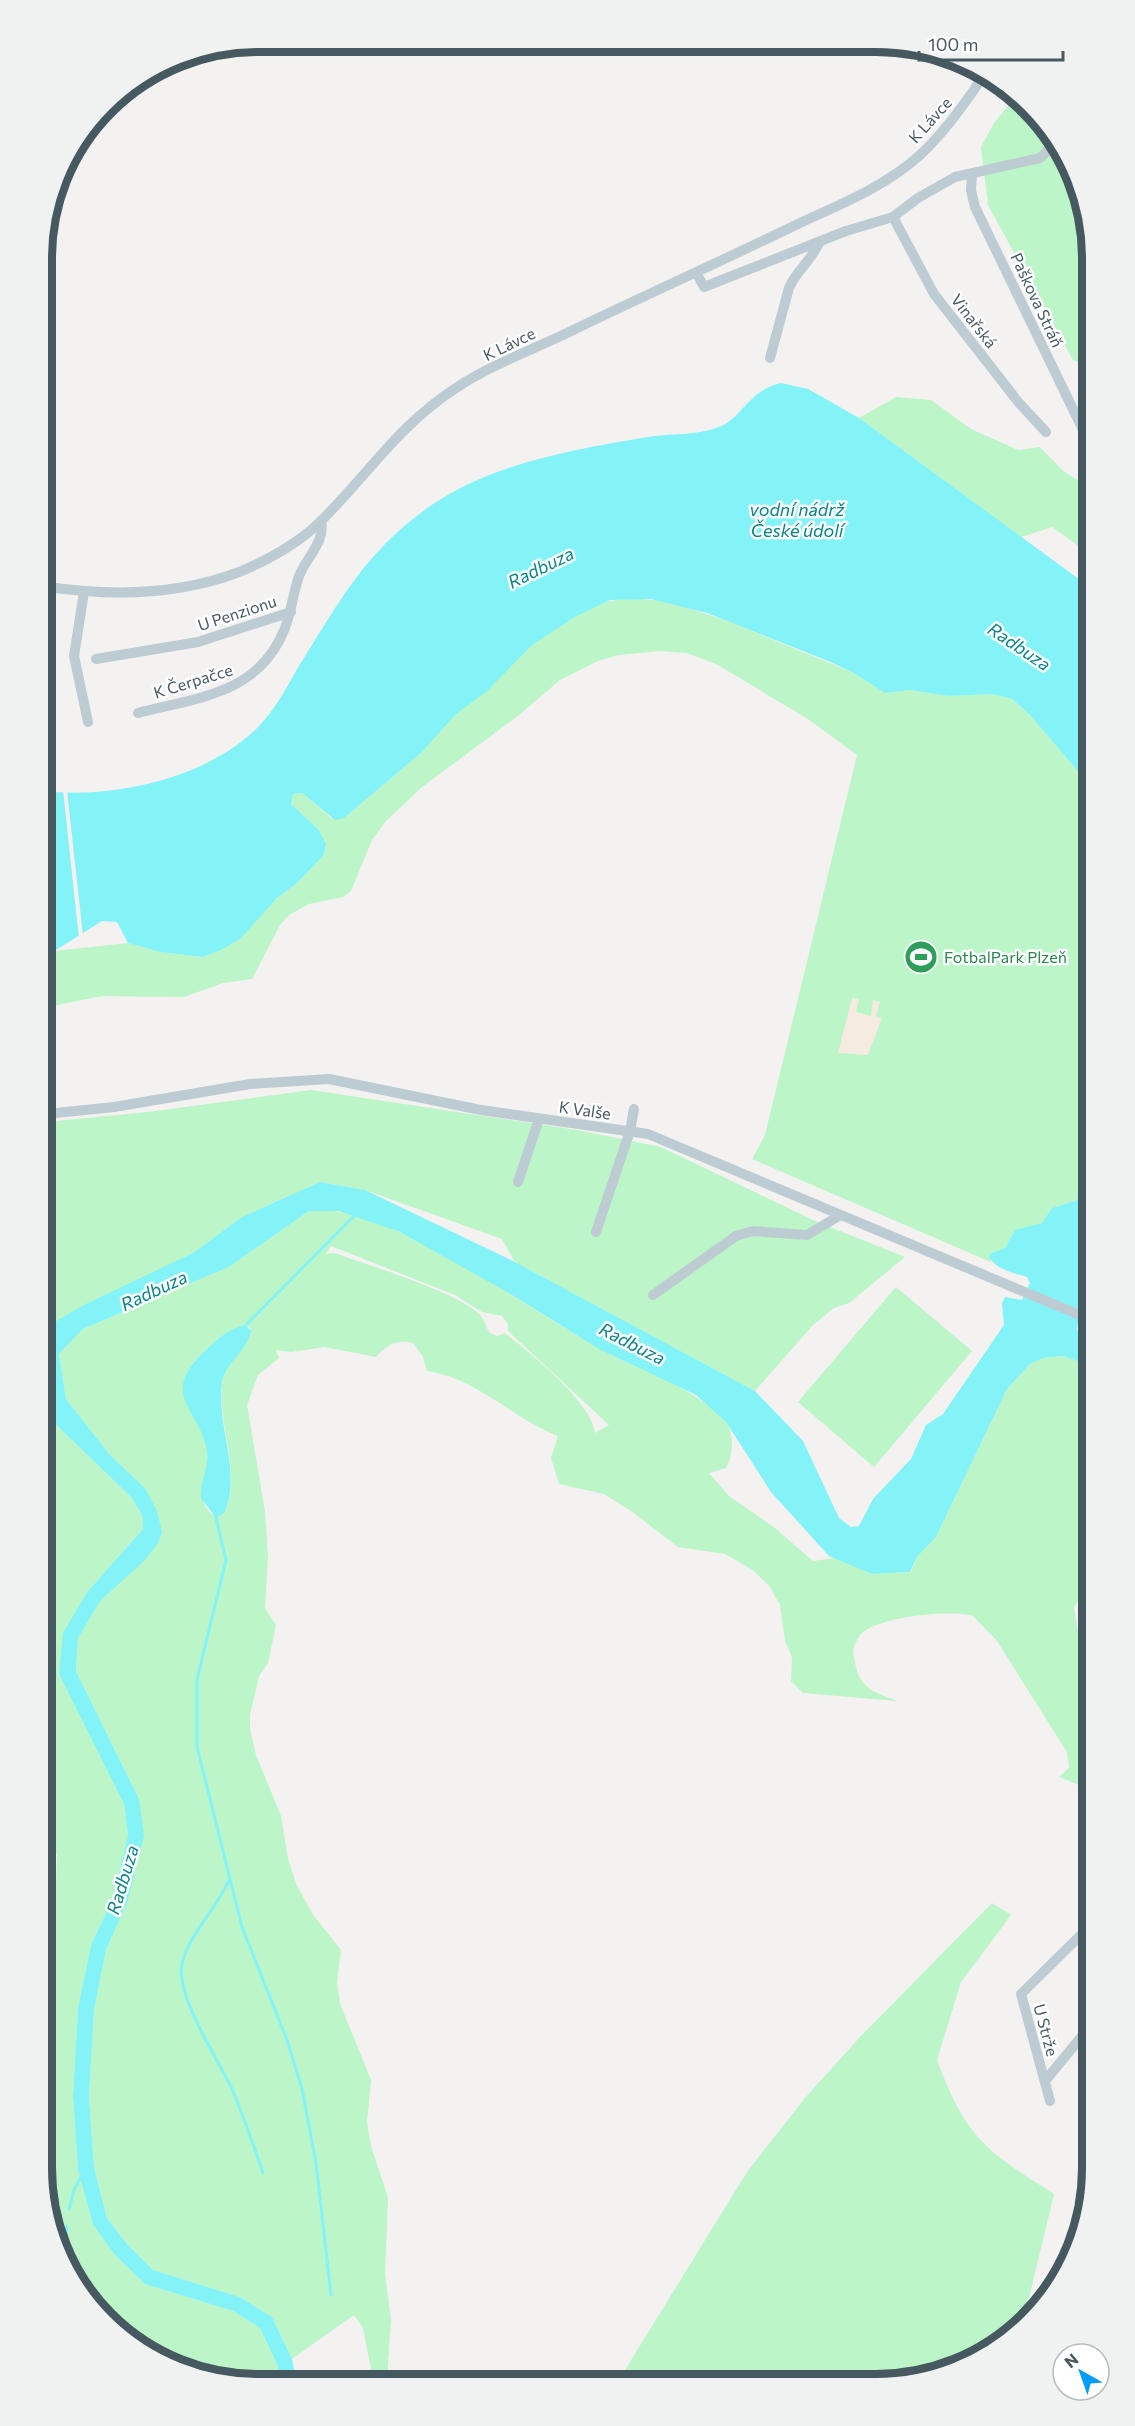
<svg xmlns="http://www.w3.org/2000/svg" width="1135" height="2426" font-family="Commissioner,sans-serif">
<rect width="100%" height="100%" fill="#f4f1f1"/>
<g fill="#bbf5c8" fill-rule="evenodd">
<path d="M1024,101L1057,139L1086,202V366L1073,360L988,205L981,147L994,123L1008,106Z"/>
<path d="M896,397L931,400L971,429L1018,450L1040,447L1063,471L1087,486V552L1052,527L1021,537L859,418Z"/>
<path d="M630,598L667,601L730,622L854,673L885,693L910,690L948,696L992,694L1012,699L1030,715L1088,783L1089,1191L1075,1201L1052,1208L1042,1223L1014,1232L1005,1248L990,1261L993,1263L752,1159L765,1135L857,755L808,719L718,665L687,653L660,651L619,655L598,661L560,680L519,715L422,787L386,821L372,840L351,891L343,897L309,904L289,915L280,925L252,979L223,983L184,997L102,996L57,1005L45,1011V957L54,951L128,943L160,952L203,957L234,943L277,898L296,884L324,855L326,848L318,829L291,804L293,794L302,793L331,818L350,813L421,753L440,729L425,713L575,617L605,602Z"/>
<path d="M311,1090L577,1130L661,1147L815,1221L905,1257L849,1303L834,1308L813,1325L755,1391L515,1262L502,1239L365,1190L320,1182L242,1217L193,1253L56,1321L46,1332V1122L148,1112Z"/>
<path d="M309,1211C319,1211 331,1210 341,1212C434,1235 516,1302 599,1348C641,1372 692,1385 725,1421C735,1433 733,1456 726,1468L709,1473L729,1496L775,1528L813,1561L835,1558L872,1574L911,1572L917,1557L936,1537L1007,1389L1030,1364L1043,1358L1064,1356L1090,1366V1585L1074,1607L1091,1716V1790L1059,1777L1069,1768L1067,1752L997,1641L973,1616C951,1609 879,1617 862,1633C857,1638 855,1644 853,1650C857,1685 865,1689 897,1701L803,1693L791,1681L792,1657L785,1641L780,1605L770,1587L753,1570L725,1554L678,1547L631,1511L604,1494L559,1484L551,1458L558,1436C512,1418 477,1378 427,1371L423,1357L413,1343C396,1339 388,1344 376,1357L325,1347L291,1352L276,1350L279,1358L258,1375L247,1405L265,1512L268,1557L265,1608L276,1625L268,1663L259,1676L250,1715V1729L256,1755L281,1816L288,1859L297,1886L314,1916L341,1950L337,1982L340,2004L371,2080L367,2122L371,2146L388,2197L385,2274L391,2320L387,2379H373L363,2328L354,2315L292,2359L272,2317L240,2297L153,2270L127,2244L107,2218L94,2167L89,2097L94,2010L106,1950L127,1903L139,1799L76,1671L78,1638L101,1600L157,1545L145,1488L110,1455L66,1399L59,1354L83,1329L229,1267ZM331,1246L455,1295L482,1312L502,1316L508,1324V1331L609,1425L595,1433C592,1402 530,1353 505,1333L497,1336L490,1333C486,1328 485,1321 481,1316C461,1293 367,1265 335,1253L326,1254ZM246,1325L250,1328C248,1350 225,1362 222,1385C218,1426 242,1472 225,1512L211,1514C191,1489 210,1479 207,1453C203,1410 155,1394 207,1349C219,1338 229,1328 246,1325Z"/>
<path d="M896,1287L972,1351L874,1467L798,1402Z"/>
<path d="M47,1416L132,1498L142,1515L143,1529L88,1591L59,1674L124,1804L128,1835L113,1898L91,1945L78,2008L73,2097L78,2170L93,2225L115,2255L145,2284L233,2311L260,2328L277,2364L280,2380H217L115,2330L71,2276L49,2224V2094L53,2059L52,1997L57,1855L52,1845H48Z"/>
<path d="M992,1903L1011,1915L961,1982L937,2060C966,2138 986,2151 1054,2194L1023,2323L996,2348L933,2377L620,2378L747,2172L805,2098L860,2037Z"/>
</g>
<path fill="#f6ebe1" d="M852,998L859,999L856,1012L871,1016L873,1000L880,1002L876,1016L882,1018L868,1055L838,1053Z"/>
<g fill="#83f3f7">
<path d="M781,383L808,389L859,418L1087,585L1088,783L1030,715L1012,699L992,694L948,696L910,690L885,693L854,673L828,661L707,613L651,599L610,600L575,617L532,645L486,692L456,714L421,753L344,818L335,820L302,793L293,794L291,804L318,829L326,844L324,855L296,884L277,898L240,939L221,950L203,957L160,952L128,943L117,922L102,921L45,957L44,791C114,799 209,778 259,726C276,709 287,686 299,666C340,601 363,555 426,509C490,463 572,450 648,437C671,433 697,436 719,427C741,419 749,390 781,383Z"/>
<path d="M320,1182L365,1190L515,1262L755,1391L803,1441L839,1518L851,1527L859,1526L873,1499L911,1459L926,1425L943,1414L1004,1325L1002,1303L1005,1297L1022,1300L1030,1283L1027,1277C1014,1273 997,1270 989,1257L990,1254L1005,1248L1015,1230L1042,1223L1052,1208L1075,1201L1089,1191V1307L1078,1323L1077,1330L1090,1341V1366L1064,1356L1043,1358L1030,1364L1007,1389L936,1537L917,1557L910,1572L872,1574L829,1556L771,1492L726,1422L696,1395L599,1349L507,1292L400,1232L339,1211H309L229,1267L83,1329L59,1354L66,1399L110,1455L145,1488L157,1511L162,1532L157,1545L143,1562L101,1600L78,1638L76,1671L139,1799L144,1836L127,1903L106,1950L94,2010L89,2097L94,2167L107,2218L127,2244L153,2270L240,2297L272,2317L292,2359L296,2380H280L277,2364L260,2328L233,2311L145,2284L115,2255L93,2225L78,2170L73,2097L78,2008L91,1945L113,1898L128,1835L124,1804L59,1674L63,1633L88,1591L143,1529L142,1515L132,1498L47,1416L46,1332L56,1321L86,1304L193,1253L242,1217Z"/>
<path d="M246,1325L251,1331C247,1351 226,1362 222,1383C216,1425 242,1472 225,1512L216,1518L201,1498C200,1483 209,1467 207,1452C202,1410 155,1395 207,1349C219,1338 229,1328 246,1325Z"/>
</g>
<path fill="#f4f1f1" d="M63,790H67L83,936L79,939Z"/>
<g fill="none" stroke-linecap="round" stroke-linejoin="round">
<g stroke="#83f3f7" stroke-width="3">
<path d="M244,1327L356,1214"/>
<path d="M215,1514L226,1560L197,1680V1747L242,1927L287,2040L302,2089L316,2163L331,2295"/>
<path d="M229,1880C216,1910 190,1932 182,1964C175,1994 217,2058 231,2087C243,2114 253,2144 263,2173"/>
<path d="M69,2209L74,2190L81,2177"/>
<path d="M65,2262L67,2226"/>
<path d="M89,2298L144,2344"/>
</g>
<g stroke="#bdccd2" stroke-width="10">
<path d="M972,175L971,190L975,207L1086,436"/>
<path d="M893,217L934,294L1019,403L1046,432"/>
<path d="M697,274L704,287L846,231L893,217L918,198L955,177L1040,158C1051,149 1051,144 1050,131"/>
<path d="M770,358L789,288C796,271 811,261 819,243"/>
<path d="M44,589L48,587C110,596 179,595 239,572C267,561 302,541 323,519C369,473 400,424 456,388C489,366 529,351 565,334C643,296 722,261 800,223C841,204 886,186 920,155C944,133 964,105 982,78"/>
<path d="M84,592L74,656L88,722"/>
<path d="M96,659L198,642L291,612"/>
<path d="M138,713C200,697 259,694 285,628C291,612 293,595 298,579C304,559 326,543 321,521"/>
<path d="M46,1114L114,1107L250,1084L329,1079L481,1110L648,1134L1089,1319"/>
<path d="M518,1182L539,1119"/>
<path d="M596,1232L630,1131L634,1109"/>
<path d="M653,1295L736,1236L753,1231L807,1235L839,1216"/>
<path d="M1085,1825L1091,1829"/>
<path d="M1045,2081L1092,2024"/>
<path d="M1050,2101L1021,1994L1092,1924"/>
</g>
</g>
<defs>
<symbol id="stadium-disc" viewBox="-11 -11 22 22"><circle r="9.5" fill="#2e9e5b" stroke="#fff"/><path d="M0-5a6.5 5 0 1 0 0 10a6.5 5 0 1 0 0-10ZM-3.5-1.8h7v3.6h-7Z" fill="#fff"/></symbol>
</defs>
<g fill-rule="evenodd">
<use href="#stadium-disc" x="902" y="938" width="38" height="38"/>
</g>
<g text-anchor="middle" stroke-width="5" stroke-linejoin="round" paint-order="stroke">
<g font-size="16" fill="#465961" stroke="#fff">
<text transform="translate(930 120) rotate(-48)" y="6">K Lávce</text>
<text transform="translate(1037 300) rotate(65)" y="6">Paškova Stráň</text>
<text transform="translate(974 321) rotate(52)" y="6">Vinařská</text>
<text transform="translate(509 344) rotate(-26)" y="6">K Lávce</text>
<text transform="translate(237 613) rotate(-18)" y="6">U Penzionu</text>
<text transform="translate(193 681) rotate(-17)" y="6">K Čerpačce</text>
<text transform="translate(585 1110) rotate(8)" y="6">K Valše</text>
<text transform="translate(1046 2030) rotate(75)" y="6">U Strže</text>
</g>
<g font-size="16" fill="#27864d" stroke="#fff" text-anchor="start">
<text x="944" y="963">FotbalPark Plzeň</text>
</g>
<g font-size="18" font-style="italic" fill="#058387" stroke="#fff">
<text x="797" y="516">vodní nádrž<tspan x="797" dy="21">České údolí</tspan></text>
<text transform="translate(541 568) rotate(-26)" y="6">Radbuza</text>
<text transform="translate(1019 647) rotate(34)" y="6">Radbuza</text>
<text transform="translate(154 1291) rotate(-25)" y="6">Radbuza</text>
<text transform="translate(632 1344) rotate(27)" y="6">Radbuza</text>
<text transform="translate(123 1880) rotate(-73)" y="6">Radbuza</text>
</g>
</g>
<path d="M0 0H1135V2426H0ZM258 52H876A206 206 0 0 1 1082 258V2168A206 206 0 0 1 876 2374H258A206 206 0 0 1 52 2168V258A206 206 0 0 1 258 52Z" fill="#f0f2f2" fill-rule="evenodd"/>
<path fill="none" stroke="#465961" stroke-width="8" d="M258 52H876A206 206 0 0 1 1082 258V2168A206 206 0 0 1 876 2374H258A206 206 0 0 1 52 2168V258A206 206 0 0 1 258 52Z"/>
<g transform="translate(1081 2372) rotate(320)"><circle r="28" fill="#ffffff" stroke="#b5bdc0" stroke-width="1.5"/>
<path d="M0-4.5L10 22L0 15L-10 22Z" fill="#039bfc"/>
<text y="-9" font-size="16" font-weight="bold" text-anchor="middle" fill="#465961">N</text>
</g>
<path d="M919 51v9h144v-9" fill="none" stroke="#465961" stroke-width="3"/>
<text x="928" y="51" font-size="18" fill="#465961" stroke="#ffffff" stroke-width="4.5" paint-order="stroke">100 m</text>
</svg>
